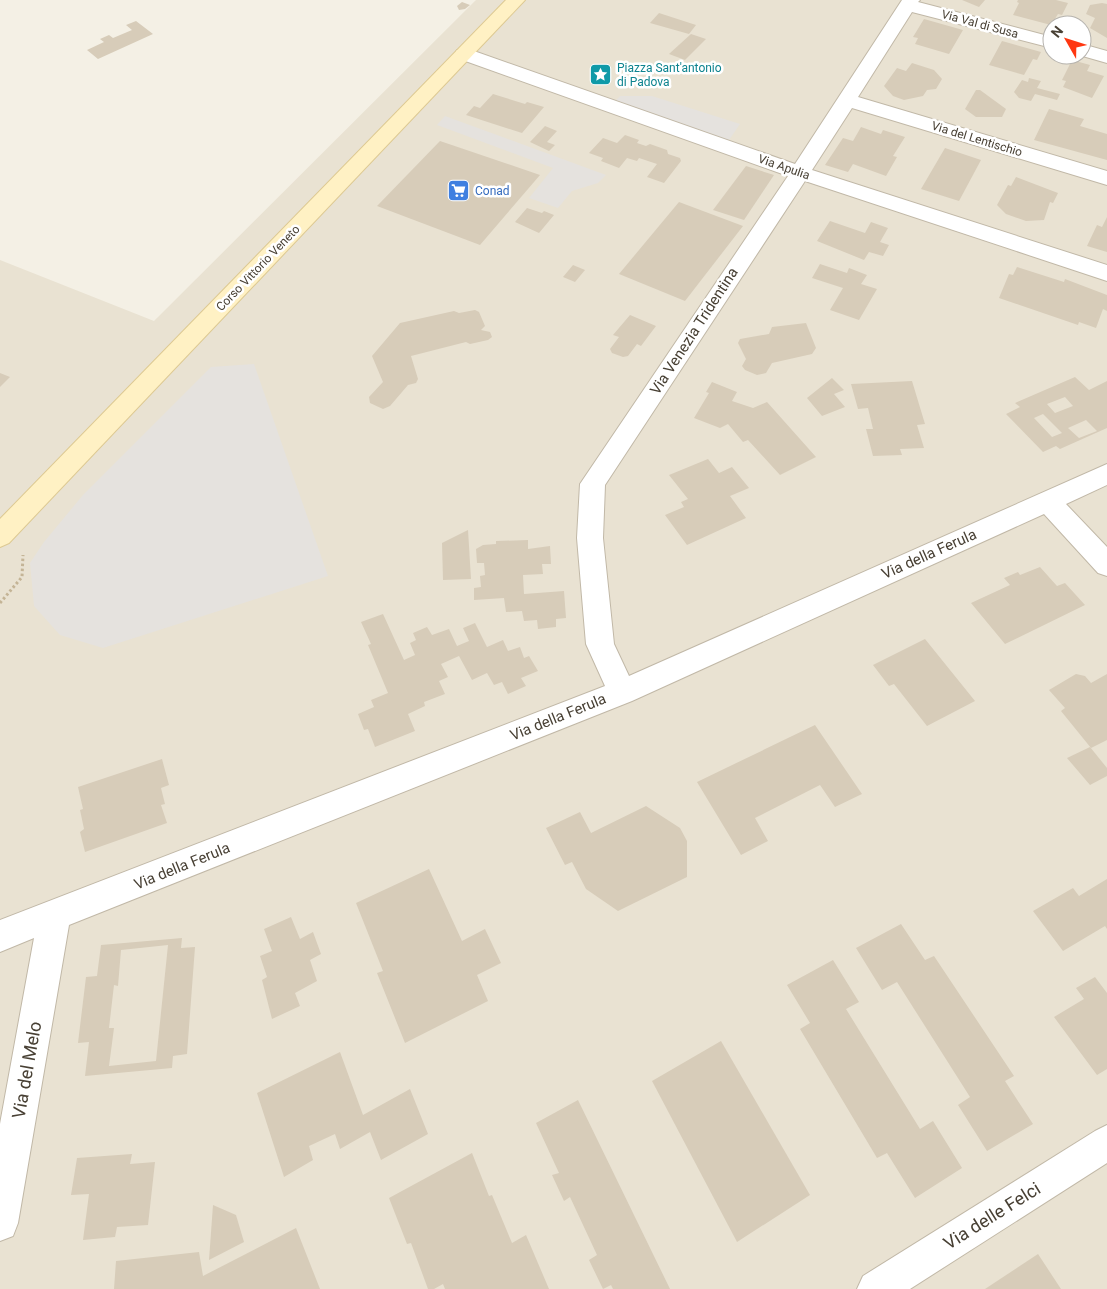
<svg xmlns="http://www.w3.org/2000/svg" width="1107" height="1289" font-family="Roboto,sans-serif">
<rect width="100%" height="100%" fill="#f4f0e5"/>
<path fill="#e9e2d2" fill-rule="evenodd" d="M476,0H1107V1289H0V260L154,321ZM1052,25H1082V55H1052Z"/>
<g fill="#e5e2de">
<path d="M620,96H652L740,124L725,146L611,106Z"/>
<path d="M445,116L606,175L598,183L572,191L558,208L529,198L553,168L437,125Z"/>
<path d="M254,364L328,576L103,648L60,635L34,606L30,563L44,542L83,495L211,367Z"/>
</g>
<g fill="#d7ccb9" fill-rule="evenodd">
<path d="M962,0H985L979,7Z"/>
<path d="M1018,0H1056L1068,3L1062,15L1058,14L1051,25L1013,15L1019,3L1017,2Z"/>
<path d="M462,2L470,5L465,9L459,10L457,6Z"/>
<path d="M1102,3L1107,4V38L1090,28L1095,18L1086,14L1090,5Z"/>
<path d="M659,13L696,25L689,34L650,23Z"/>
<path d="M924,19L963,30L949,54L915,44L918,38L913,37Z"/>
<path d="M136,21L153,34L98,59L87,50L104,42L100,39L109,35L113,38L132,30L126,25Z"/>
<path d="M691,34L706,39L685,60L669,54Z"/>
<path d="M1002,41L1041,52L1037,60L1033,59L1024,75L989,65Z"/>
<path d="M1072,60L1090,65L1087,71L1104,76L1092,98L1063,87L1066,81L1062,80Z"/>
<path d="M912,63L934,70L942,79L936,89L927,90L923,96L904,100L893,96L884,86L897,68L906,71Z"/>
<path d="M1029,78L1041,81L1037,88L1060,94L1057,100L1035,94L1031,101L1019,98L1014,92L1022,80L1028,82Z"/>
<path d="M976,90H980L1006,109L1002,117H976L965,109Z"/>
<path d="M493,94L525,104L527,102L544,107L522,133L466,115L474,106L480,108Z"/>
<path d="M1049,109L1084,119L1080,126L1107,134V160L1034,140Z"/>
<path d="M545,126L557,131L547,142L555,145L549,151L530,142Z"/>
<path d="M861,127L881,134L883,130L905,137L893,156L897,157L886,176L853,164L848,172L825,165L843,138L853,141Z"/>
<path d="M625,135L639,140L637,143L646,146L650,144L667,150L668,154L680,158L681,161L664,183L647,177L657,164L639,158L637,161L627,158L619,168L601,161L603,158L589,153L603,138L617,143Z"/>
<path d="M440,141L540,175L480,245L377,206Z"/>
<path d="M945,148L981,160L959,201L921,189Z"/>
<path d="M746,166L774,175L744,220L713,210Z"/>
<path d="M1016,177L1058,193L1053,203L1050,202L1044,220L1026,221L1006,214L997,205L1008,185L1011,186Z"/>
<path d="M679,202L743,226L685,301L619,274Z"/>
<path d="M527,208L542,213L544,211L554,215L539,233L515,222Z"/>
<path d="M1107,217V252L1087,246L1097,225L1102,227Z"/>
<path d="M830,221L865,233L871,222L888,228L880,242L889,245L883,256L869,252L864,260L817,241Z"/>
<path d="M820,264L847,273L849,268L867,275L861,284L877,289L859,320L830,310L843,288L812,278Z"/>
<path d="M573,265L585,270L575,282L563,277Z"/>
<path d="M1017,267L1064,282L1065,279L1107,295V311L1103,309L1096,328L1079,322L1078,325L999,298L1009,274L1013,275Z"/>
<path d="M475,310L479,312L485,326L481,330L490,332L492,337L488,340L470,344L466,342L411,356L418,379L416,383L408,385L390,406L383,409L370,403L369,397L383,382L372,356L400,323L454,311L459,313Z"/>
<path d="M630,315L656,326L641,346L637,344L628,356L623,357L612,353L610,349L619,337L613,335Z"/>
<path d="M806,323L816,348L812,354L772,363L766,373L757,375L745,370L742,366L746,359L738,343L740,339L769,334L772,327Z"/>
<path d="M0,373L10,377L0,387Z"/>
<path d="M1075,377L1089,390L1107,381V428L1060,449L1056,446L1043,452L1006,414L1020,407L1015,403ZM1065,397L1073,406L1055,413L1047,404ZM1043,414L1062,433L1052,437L1034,418ZM1086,420L1097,431L1079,438L1068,428Z"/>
<path d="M832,378L844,390L834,394L845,407L822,416L807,398Z"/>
<path d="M912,381L925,424L917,425L924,448L900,449L902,455L873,456L866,429H873L868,408L858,409L851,384Z"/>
<path d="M712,382L737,392L732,401L753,408L767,402L816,457L780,475L748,440L743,442L728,424L720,428L694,418L709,393L706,392Z"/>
<path d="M708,459L719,473L732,467L749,488L730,496L746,518L687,545L665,515L684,507L681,502L688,499L669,475Z"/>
<path d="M468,530L471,579L443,580L442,543Z"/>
<path d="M528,540V549L550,546L551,564H542L543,574L523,575L524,594L564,591L566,618L556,619V627L538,629L537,620L524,621L522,611L506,612L504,598L474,600V588L481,587L480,576L485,575L484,563H477L476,549L483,545L496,544V541Z"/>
<path d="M1040,567L1057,586L1065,583L1085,605L1005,644L971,603L1010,585L1004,578L1018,572L1020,575Z"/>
<path d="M383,614L404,660L415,655L410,643L416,640L413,633L427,627L432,635L449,629L457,646L469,641L463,628L475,623L487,647L503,640L508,651L520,647L524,658L529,656L538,671L521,678L526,686L508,694L502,682L494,685L487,673L472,680L459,656L441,664L448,677L439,681L445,694L424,702L425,706L408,714L415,731L375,747L368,729L364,730L358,714L374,707L371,700L388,693L368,645L371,644L361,622Z"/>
<path d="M925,639L975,701L927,726L894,684L889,686L873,665Z"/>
<path d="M1076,674L1085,676L1091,683L1107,674V740L1091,748L1061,711L1065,708L1049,690Z"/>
<path d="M815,725L862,794L835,807L820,785L755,818L768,841L741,855L697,782Z"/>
<path d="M1090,747L1107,768V776L1090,785L1067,758Z"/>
<path d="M162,759L169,785L161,788L165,804L161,805L167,823L85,852L80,832L84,829L80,810L83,809L78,787Z"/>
<path d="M646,806L680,828L687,841V877L618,911L586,889L572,862L565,865L546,828L580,812L591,833Z"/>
<path d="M429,869L462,941L485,929L501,963L477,975L488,1001L405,1043L377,973L383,971L356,903Z"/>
<path d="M1107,879V929L1105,926L1063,951L1033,911L1073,888L1079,896Z"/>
<path d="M291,917L300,939L313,932L321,954L310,960L317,981L295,993L300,1006L272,1019L262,980L267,977L260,956L272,951L264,929Z"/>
<path d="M901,924L925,960L934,956L1014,1076L1005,1081L1033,1124L987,1151L958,1105L970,1097L897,982L882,990L856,948Z"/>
<path d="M182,938L181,948L195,947L187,1054L173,1056L172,1068L85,1076L89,1042L78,1043L86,977L97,976L101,945ZM168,945L156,1061L109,1066L114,1028H109L114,985L118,986L121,950Z"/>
<path d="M833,960L859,1002L846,1009L920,1129L933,1121L962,1168L915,1198L887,1153L877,1158L800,1029L810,1023L787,985Z"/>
<path d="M1095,977L1107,993V1069L1097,1075L1054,1017L1084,999L1076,988Z"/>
<path d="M721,1041L810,1195L737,1242L652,1081Z"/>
<path d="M340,1052L363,1115L410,1089L428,1134L381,1160L370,1132L340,1149L335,1134L309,1146L313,1160L284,1177L257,1093Z"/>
<path d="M578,1100L670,1289H613L611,1285L603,1289L589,1260L597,1255L570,1197L564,1201L552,1175L559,1173L536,1123Z"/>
<path d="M472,1153L489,1196L492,1195L512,1243L526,1235L549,1289H445L443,1284L434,1289H428L411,1243L407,1244L389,1198Z"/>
<path d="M132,1154L130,1164L155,1162L148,1225L117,1227L115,1237L83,1240L89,1194L71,1195L77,1158Z"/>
<path d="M213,1205L236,1215L244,1242L209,1260Z"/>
<path d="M296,1228L320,1289H114L116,1261L199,1252L203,1276Z"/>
<path d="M1038,1254L1061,1289H985Z"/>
</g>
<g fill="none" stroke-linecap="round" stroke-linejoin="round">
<defs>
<g id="street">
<path d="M902,0H920L918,2L1052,37V48L912,12L858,97L1107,171V185L852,108L812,170L1107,265V281L805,181L605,485L603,538L614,644L629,676L1107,464V485L1066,504L1107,547V576L1098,573L1044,514L632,701L69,925L18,1223L13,1236L0,1241V1124L34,938L0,952V920L605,686L586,644L577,538L580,484L788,176L457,58L455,54L457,50H471L795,164Z"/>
<path d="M1082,44L1107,51V63L1079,55H1082Z"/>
<path d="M1107,1125V1163L910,1289H857L863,1276L1095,1131Z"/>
</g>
<path id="secondary" d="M506,0H525L9,543L0,547V519Z"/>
</defs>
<use href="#street" stroke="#c1b8a7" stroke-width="2"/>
<use href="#secondary" stroke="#ddc992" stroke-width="2"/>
<path stroke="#c4b496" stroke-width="3" stroke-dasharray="2.5 2.5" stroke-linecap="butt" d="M0,603L22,577L23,555"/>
<use href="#street" fill="#fff" fill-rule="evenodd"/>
<use href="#secondary" fill="#fff1c4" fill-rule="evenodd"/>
</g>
<defs>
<symbol id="sight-square" viewBox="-11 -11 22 22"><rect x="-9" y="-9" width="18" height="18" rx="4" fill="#0f9aa8" stroke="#fff"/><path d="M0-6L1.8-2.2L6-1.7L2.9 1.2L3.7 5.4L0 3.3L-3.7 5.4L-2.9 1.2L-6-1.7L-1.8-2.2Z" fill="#fff"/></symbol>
<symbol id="supermarket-square" viewBox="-11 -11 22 22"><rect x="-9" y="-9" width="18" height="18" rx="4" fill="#3f7fe0" stroke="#fff"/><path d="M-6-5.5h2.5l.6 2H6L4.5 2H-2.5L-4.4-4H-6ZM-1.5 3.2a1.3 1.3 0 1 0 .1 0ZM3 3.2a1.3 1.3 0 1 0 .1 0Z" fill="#fff"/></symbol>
</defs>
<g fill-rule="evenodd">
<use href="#sight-square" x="588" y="62" width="25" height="25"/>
<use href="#supermarket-square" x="446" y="178" width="25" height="25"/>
</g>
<g text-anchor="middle" stroke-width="5" stroke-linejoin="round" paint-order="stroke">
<g font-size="12" fill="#484034" stroke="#fff">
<text transform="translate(980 24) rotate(15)" y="4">Via Val di Susa</text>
<text transform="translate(977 139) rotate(17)" y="4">Via del Lentischio</text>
<text transform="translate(784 167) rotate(19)" y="4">Via Apulia</text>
<text transform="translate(258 268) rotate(-46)" y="4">Corso Vittorio Veneto</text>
</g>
<g font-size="12" fill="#0d838f" stroke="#fff" text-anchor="start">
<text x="617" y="72">Piazza Sant'antonio<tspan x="617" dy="14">di Padova</tspan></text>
</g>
<g font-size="12" fill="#366cbe" stroke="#fff" text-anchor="start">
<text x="475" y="195">Conad</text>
</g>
<g font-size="15" fill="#484034" stroke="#fff">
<text transform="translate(694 331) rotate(-57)" y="5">Via Venezia Tridentina</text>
<text transform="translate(929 554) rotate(-24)" y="5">Via della Ferula</text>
<text transform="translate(558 717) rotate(-22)" y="5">Via della Ferula</text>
<text transform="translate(182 866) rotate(-22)" y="5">Via della Ferula</text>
</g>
<g font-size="18" fill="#484034" stroke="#fff">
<text transform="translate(27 1070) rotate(-80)" y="6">Via del Melo</text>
<text transform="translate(992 1216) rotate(-32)" y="6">Via delle Felci</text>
</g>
</g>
<g transform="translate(1067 40) rotate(309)"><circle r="24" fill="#ffffff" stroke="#b6b3ae"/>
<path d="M0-4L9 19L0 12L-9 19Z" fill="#ff3711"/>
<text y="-8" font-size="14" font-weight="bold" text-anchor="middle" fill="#484034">N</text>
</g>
</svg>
